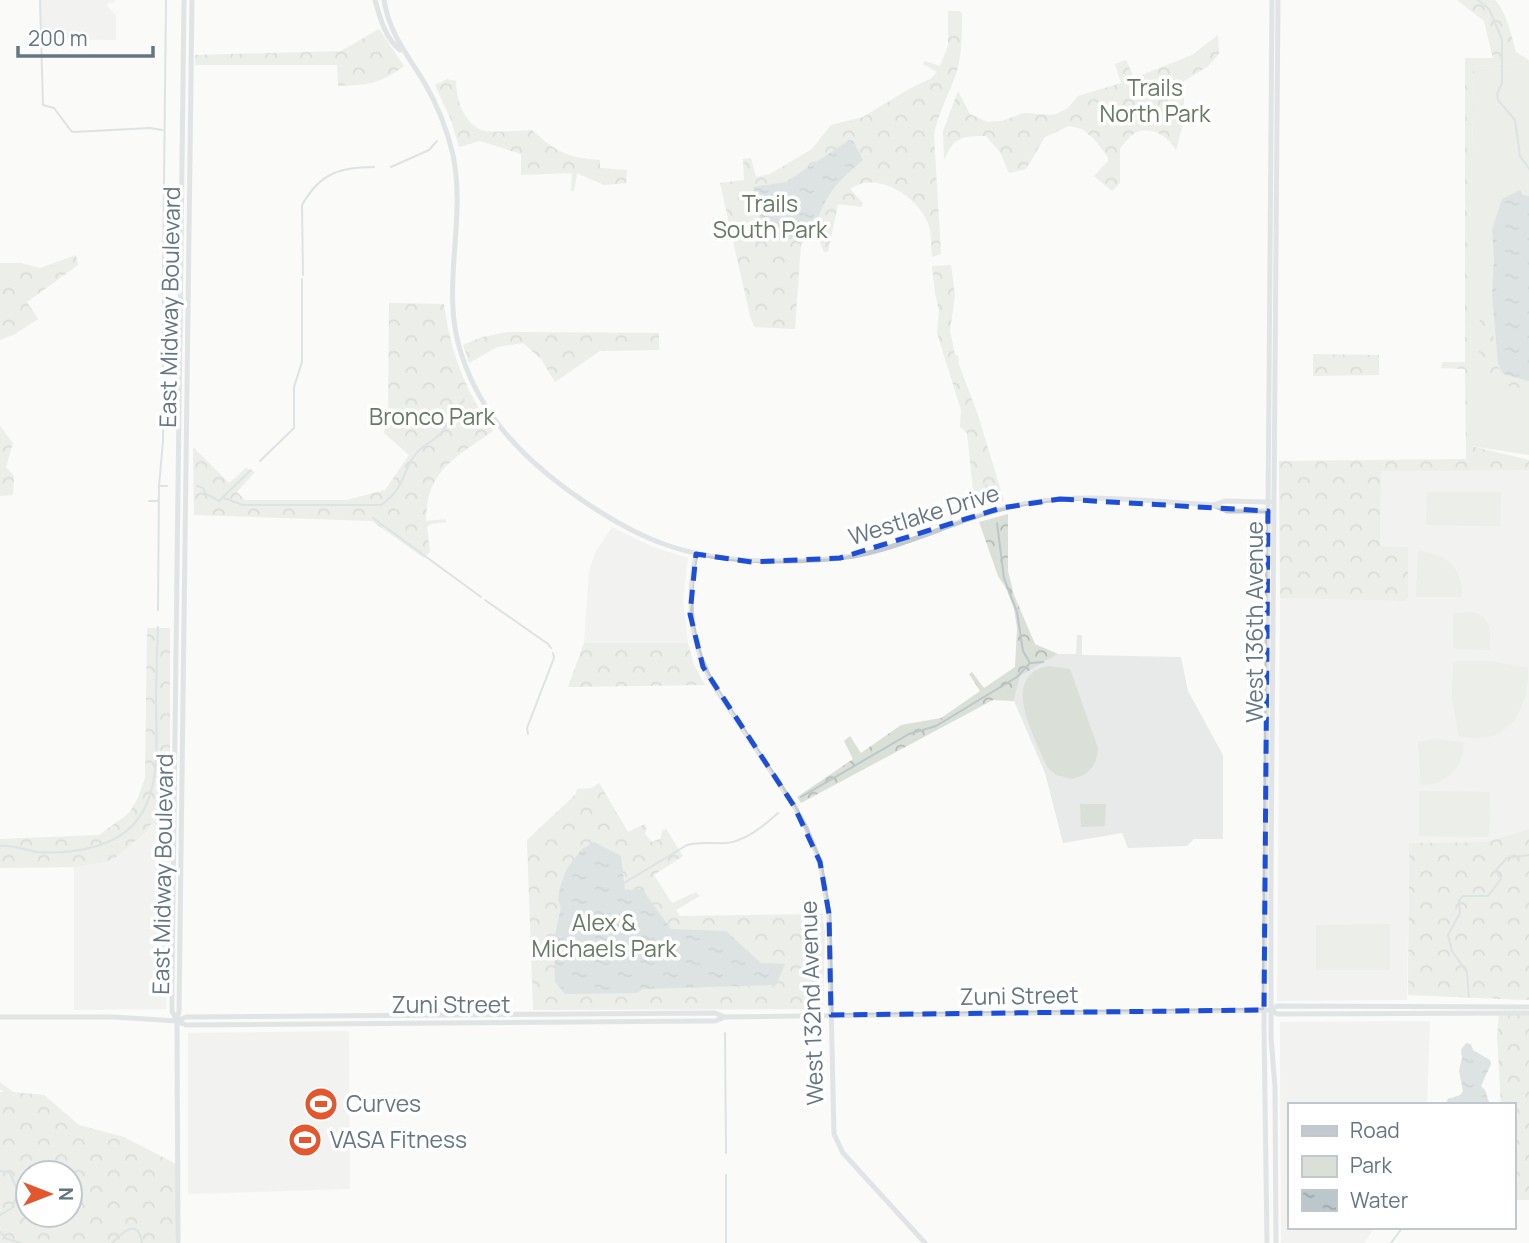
<svg xmlns="http://www.w3.org/2000/svg" width="1529" height="1243" font-family="Manrope,sans-serif">
<defs>
<pattern id="forest-crowns" width="20" height="18" patternUnits="userSpaceOnUse" patternTransform="scale(1.75)"><rect width="20" height="18" fill="#dadfd7"/><path d="M2 6a3 3 0 1 1 6 0M12 15a3 3 0 1 1 6 0" fill="none" stroke="#b4b9b4"/></pattern>
<pattern id="water-ripples" width="26" height="14" patternUnits="userSpaceOnUse" patternTransform="scale(1.75)"><rect width="26" height="14" fill="#bbc7cb"/><path d="M2 4q2-2 4 0t4 0M15 11q2-2 4 0t4 0" fill="none" stroke="#9ca6aa"/></pattern>
</defs>
<rect width="100%" height="100%" fill="#fafaf8"/>
<g fill="#e8e9e9">
<path d="M40,0H116L111,4L109,2L107,6L116,15V40L40,39Z"/>
<path d="M1381,470H1529V829L1486,842L1409,843L1407,1000L1277,1001L1280,598L1404,601L1407,598L1408,547L1380,546Z"/>
<path d="M612,527L651,546L688,558L683,600L688,643H584L589,571L595,553Z"/>
<path d="M1077,635H1082V655L1181,657L1188,691L1223,755V839H1194L1187,846L1128,848L1122,833L1063,843L1045,773L1014,701L1020,676L1058,654H1076Z"/>
<path d="M151,824H170L166,1009L74,1010V867L106,862Z"/>
<path d="M1430,1021L1427,1105H1289V1227H1375L1364,1243H1281L1280,1022Z"/>
<path d="M349,1031L350,1189L188,1194V1033Z"/>
</g>
<g fill="#dadfd7">
<path d="M1529,63V455L1471,446L1470,240L1474,66Z"/>
<path d="M1427,492H1501L1500,526L1426,525Z"/>
<path d="M1418,551C1445,552 1463,568 1462,597H1416Z"/>
<path d="M1471,612C1492,616 1490,632 1490,650L1456,649L1453,647V613Z"/>
<path d="M1456,661H1490L1528,668C1529,714 1505,747 1459,736L1452,698L1453,664Z"/>
<path d="M1048,666L1070,669L1098,748C1097,766 1089,775 1072,779L1056,775L1047,767C1036,739 998,676 1048,666Z"/>
<path d="M1433,739L1464,742C1464,767 1445,786 1421,785L1418,742Z"/>
<path d="M1419,791L1490,792L1489,837L1419,836Z"/>
<path d="M1080,804H1106L1105,826L1081,827Z"/>
<path d="M1390,924V970H1316V925Z"/>
</g>
<g fill="url(#forest-crowns)" fill-rule="evenodd">
<path d="M1457,0H1495C1507,13 1511,35 1516,52L1529,60V63L1474,66L1470,240L1471,446L1529,460V470L1381,471L1380,546L1408,547V598L1404,601L1280,598L1279,461L1466,459L1465,369L1441,368L1442,362H1465V58H1493L1484,21Z"/>
<path d="M948,11H960L962,14C962,34 962,52 957,71C950,93 938,112 934,135L941,254L932,257C931,247 932,233 928,223C917,196 877,170 850,189L863,203L861,207L838,204L828,252H824L817,235L807,237L801,245L795,329L754,327L750,316L720,183L744,180L743,159L751,158L756,177L770,174L812,149L831,125L863,117L909,89L930,79L937,72L923,64L925,61L940,66L948,46Z"/>
<path d="M379,29L404,66C380,84 367,85 338,86L337,65H195V55L341,51Z"/>
<path d="M1218,35L1219,54L1207,67L1184,81V120L1176,150C1168,137 1153,126 1137,132C1131,134 1125,143 1120,148V183L1112,191L1094,176L1108,161V157L1094,139L1082,129L1069,126L1045,137L1026,169L1009,173L1000,152L986,136C961,136 954,137 944,160L943,131L958,91L970,114L987,122L1002,121L1023,113L1054,115L1068,108L1078,96L1121,83L1115,64L1126,60L1134,78L1192,55Z"/>
<path d="M447,79L456,81C456,99 464,127 486,131C500,133 517,130 532,130C555,151 567,158 600,160V168L627,170L626,183L604,185L577,173L574,191H571L572,173L521,175V154L480,141L459,147L451,120L435,85Z"/>
<path d="M76,255L78,265L27,302L38,319L15,334L0,340V263H21L40,268Z"/>
<path d="M951,265L955,295L950,331L955,355L958,356L959,365L978,415L1004,501L975,509L967,433L960,427L961,410L937,333L939,311L935,293L932,266Z"/>
<path d="M389,303L444,304C451,355 465,389 493,431C455,458 426,470 426,521L446,519V522L431,524L427,527L430,552L424,558L372,521L194,515L193,447L229,483L246,468L255,472L237,492L245,500H347L385,490L409,455L384,433L388,417Z"/>
<path d="M1480,314H1487L1491,317L1497,365L1502,374L1518,381L1529,382V389L1487,383C1475,364 1479,336 1480,314Z"/>
<path d="M509,332L659,333V350L600,351L555,382L541,359L523,343L497,347L469,363L463,345L482,337Z"/>
<path d="M1313,354L1379,355V375L1313,376Z"/>
<path d="M0,426L13,443L6,467L14,476L13,495L0,496Z"/>
<path d="M1008,514V571L1014,595L1035,644L1058,654L1020,676L1014,701L993,700L801,803L797,797L853,759L844,741L850,736L861,753L901,725L941,718L980,691L969,674L972,672L984,688L1015,667L1017,628L1014,609L1006,588L998,576L979,522Z"/>
<path d="M147,628H170V824H151L147,831L116,857L106,862L74,867L0,868V839L99,835L129,813L138,798L145,778Z"/>
<path d="M584,643H688L694,665L705,685L568,687Z"/>
<path d="M599,783L628,832L645,824L647,828L645,834L652,842L661,838L662,831L666,829L683,856L654,875L672,903L696,892L700,896L676,910L680,916L822,914L825,932L823,1007L819,1009L533,1010L527,840L576,794L577,789L592,788Z"/>
<path d="M1529,829V1000L1408,995L1409,843L1486,842Z"/>
<path d="M1499,1015H1529V1200H1513V1105H1501L1497,1036Z"/>
<path d="M0,1082L13,1092L44,1095L79,1125L124,1137L178,1165L175,1243H0V1092H4L0,1089ZM28,1173H70V1215H28Z"/>
</g>
<g fill="url(#water-ripples)">
<path d="M849,140L853,141L863,160C840,180 829,189 818,218L800,226L791,239L767,241L756,206L753,187L786,182Z"/>
<path d="M1520,190L1523,195L1529,196V381L1503,374L1498,363L1492,295L1494,258L1492,230L1502,199Z"/>
<path d="M594,842L621,856L625,890L642,889L671,929L726,931L761,963L785,964L776,985L643,989L637,993L565,994L555,982L554,940L561,907L558,900L560,887L567,868L582,849Z"/>
<path d="M1466,1043L1471,1044L1473,1050L1490,1060L1491,1064L1481,1086L1485,1090L1489,1102L1485,1105H1445L1448,1099L1460,1095L1463,1091L1459,1071L1462,1058L1461,1050Z"/>
</g>
<g fill="none" stroke-linecap="round" stroke-linejoin="round">
<g stroke="#bbc7cb" stroke-width="2">
<path d="M40,0L43,105L54,108L71,131L74,132L150,128L162,130"/>
<path d="M1478,0L1489,9L1502,39V83L1497,94L1498,100L1515,120L1520,156L1529,169"/>
<path d="M391,167L429,150L437,141"/>
<path d="M163,274L166,0"/>
<path d="M303,275L302,205C320,173 340,167 374,167"/>
<path d="M260,461L294,428V387L302,362V279"/>
<path d="M986,485L989,500"/>
<path d="M161,486H167"/>
<path d="M197,486L203,488L206,494L219,501L251,470"/>
<path d="M224,498L243,505H381C407,486 400,475 415,455C422,445 434,441 441,433C450,422 454,410 464,400"/>
<path d="M149,501H158"/>
<path d="M373,518L481,597"/>
<path d="M485,600L548,644L551,648"/>
<path d="M158,610L159,486L163,441V285"/>
<path d="M1031,663L1043,662"/>
<path d="M528,734L527,728L554,658L553,653"/>
<path d="M801,797L909,734L936,726L1017,677L1030,663L1023,651L1017,612L1004,578L997,523"/>
<path d="M0,846C11,844 25,850 37,852C51,853 71,852 85,849C164,834 157,765 156,702C156,677 157,652 158,627"/>
<path d="M624,883L687,845C700,841 712,844 725,843C744,842 765,825 778,813"/>
<path d="M1469,997L1467,972L1452,951L1448,935L1460,913L1459,900L1463,896H1488L1501,879L1496,870L1507,858L1529,855"/>
<path d="M725,1033L726,1153"/>
<path d="M0,1171L10,1173L18,1192L12,1208L0,1215"/>
<path d="M726,1175V1243"/>
<path d="M0,1232L7,1239L21,1243"/>
<path d="M112,1243C123,1232 138,1217 142,1243"/>
<path d="M1391,1243L1403,1227"/>
</g>
<g stroke="#c3c9ce" stroke-width="5">
<path d="M375,0C380,18 385,38 400,50"/>
<path d="M384,0C389,33 407,54 424,82C437,104 447,129 453,155C467,222 439,291 462,356C481,413 518,453 565,488C637,541 690,562 780,561C805,561 829,560 854,556C916,544 972,511 1035,502C1093,493 1154,502 1213,505L1227,511H1273"/>
<path d="M1213,505L1225,501L1270,502"/>
<path d="M696,554C686,603 690,646 716,689L794,806L806,828L820,862L829,914L834,1134L843,1153L925,1243"/>
<path d="M1271,1010L1277,1014L1529,1013"/>
<path d="M0,1017H114L177,1021L186,1025L703,1021H715L725,1017"/>
<path d="M177,1021L186,1017L715,1013L725,1017L1271,1010L1277,1006L1529,1007"/>
<path d="M177,1021L172,1011V978L184,0"/>
<path d="M178,1243L177,1021L179,1011L192,0"/>
<path d="M1267,1243L1264,1026L1272,0"/>
<path d="M1276,1243L1275,1087L1271,1038V872L1278,0"/>
</g>
</g>
<path d="M0 0H1529V1243H0ZM1060,499L1268,511L1264,1010L831,1015L829,914L820,862L794,806L703,667L690,614L696,554L752,562L840,558L1001,508Z" fill="#fafaf8" fill-opacity=".55" fill-rule="evenodd"/>
<path fill="none" stroke="#1d4ed8" stroke-width="5" stroke-dasharray="14 9" stroke-linejoin="round" d="M1060,499L1268,511L1264,1010L831,1015L829,914L820,862L794,806L703,667L690,614L696,554L752,562L840,558L1001,508Z"/>
<defs>
<symbol id="stadium-disc" viewBox="-11 -11 22 22"><circle r="9.5" fill="#e4572e" stroke="#fff"/><path d="M0-5a6.5 5 0 1 0 0 10a6.5 5 0 1 0 0-10ZM-3.5-1.8h7v3.6h-7Z" fill="#fff"/></symbol>
</defs>
<g fill-rule="evenodd">
<use href="#stadium-disc" x="302" y="1085" width="38" height="38"/>
<use href="#stadium-disc" x="286" y="1121" width="38" height="38"/>
</g>
<g text-anchor="middle" stroke-width="7" stroke-linejoin="round" paint-order="stroke">
<g font-size="23" fill="#687a64" stroke="#fff">
<text x="1155" y="96">Trails<tspan x="1155" dy="26">North Park</tspan></text>
<text x="770" y="212">Trails<tspan x="770" dy="26">South Park</tspan></text>
<text x="432" y="425">Bronco Park</text>
<text x="604" y="931">Alex &amp;<tspan x="604" dy="26">Michaels Park</tspan></text>
</g>
<g font-size="23" fill="#657683" stroke="#fff">
<text transform="translate(170 307) rotate(-89)" y="8">East Midway Boulevard</text>
<text transform="translate(924 515) rotate(-17)" y="8">Westlake Drive</text>
<text transform="translate(1255 622) rotate(-90)" y="8">West 136th Avenue</text>
<text transform="translate(163 874) rotate(-89)" y="8">East Midway Boulevard</text>
<text transform="translate(1019 996) rotate(-1)" y="8">Zuni Street</text>
<text transform="translate(812 1003) rotate(-92)" y="8">West 132nd Avenue</text>
<text x="451" y="1013">Zuni Street</text>
</g>
<g font-size="23" fill="#657683" stroke="#fff" text-anchor="start">
<text x="346" y="1112">Curves</text>
<text x="330" y="1148">VASA Fitness</text>
</g>
</g>
<rect x="1288" y="1103" width="228" height="126" fill="#ffffff" stroke="#c1c8cd" stroke-width="2"/>
<rect x="1302" y="1126" width="35" height="10" fill="#c3c9ce" stroke="#c1c8cd" stroke-width="2"/>
<text x="1350" y="1138" font-size="21" fill="#657683">Road</text>
<rect x="1302" y="1156" width="35" height="21" fill="#dadfd7" stroke="#c1c8cd" stroke-width="2"/>
<text x="1350" y="1173" font-size="21" fill="#657683">Park</text>
<rect x="1302" y="1190" width="35" height="21" fill="url(#water-ripples)" stroke="#c1c8cd" stroke-width="2"/>
<text x="1350" y="1208" font-size="21" fill="#657683">Water</text>
<g transform="translate(49 1194) rotate(90)"><circle r="33" fill="#ffffff" stroke="#c1c8cd" stroke-width="2"/>
<path d="M0-5L12 26L0 18L-12 26Z" fill="#e4572e"/>
<text y="-10" font-size="19" font-weight="bold" text-anchor="middle" fill="#657683">N</text>
</g>
<path d="M18 46v10h135v-10" fill="none" stroke="#657683" stroke-width="3.5"/>
<text x="28" y="46" font-size="21" fill="#657683" stroke="#ffffff" stroke-width="5" paint-order="stroke">200 m</text>
</svg>
